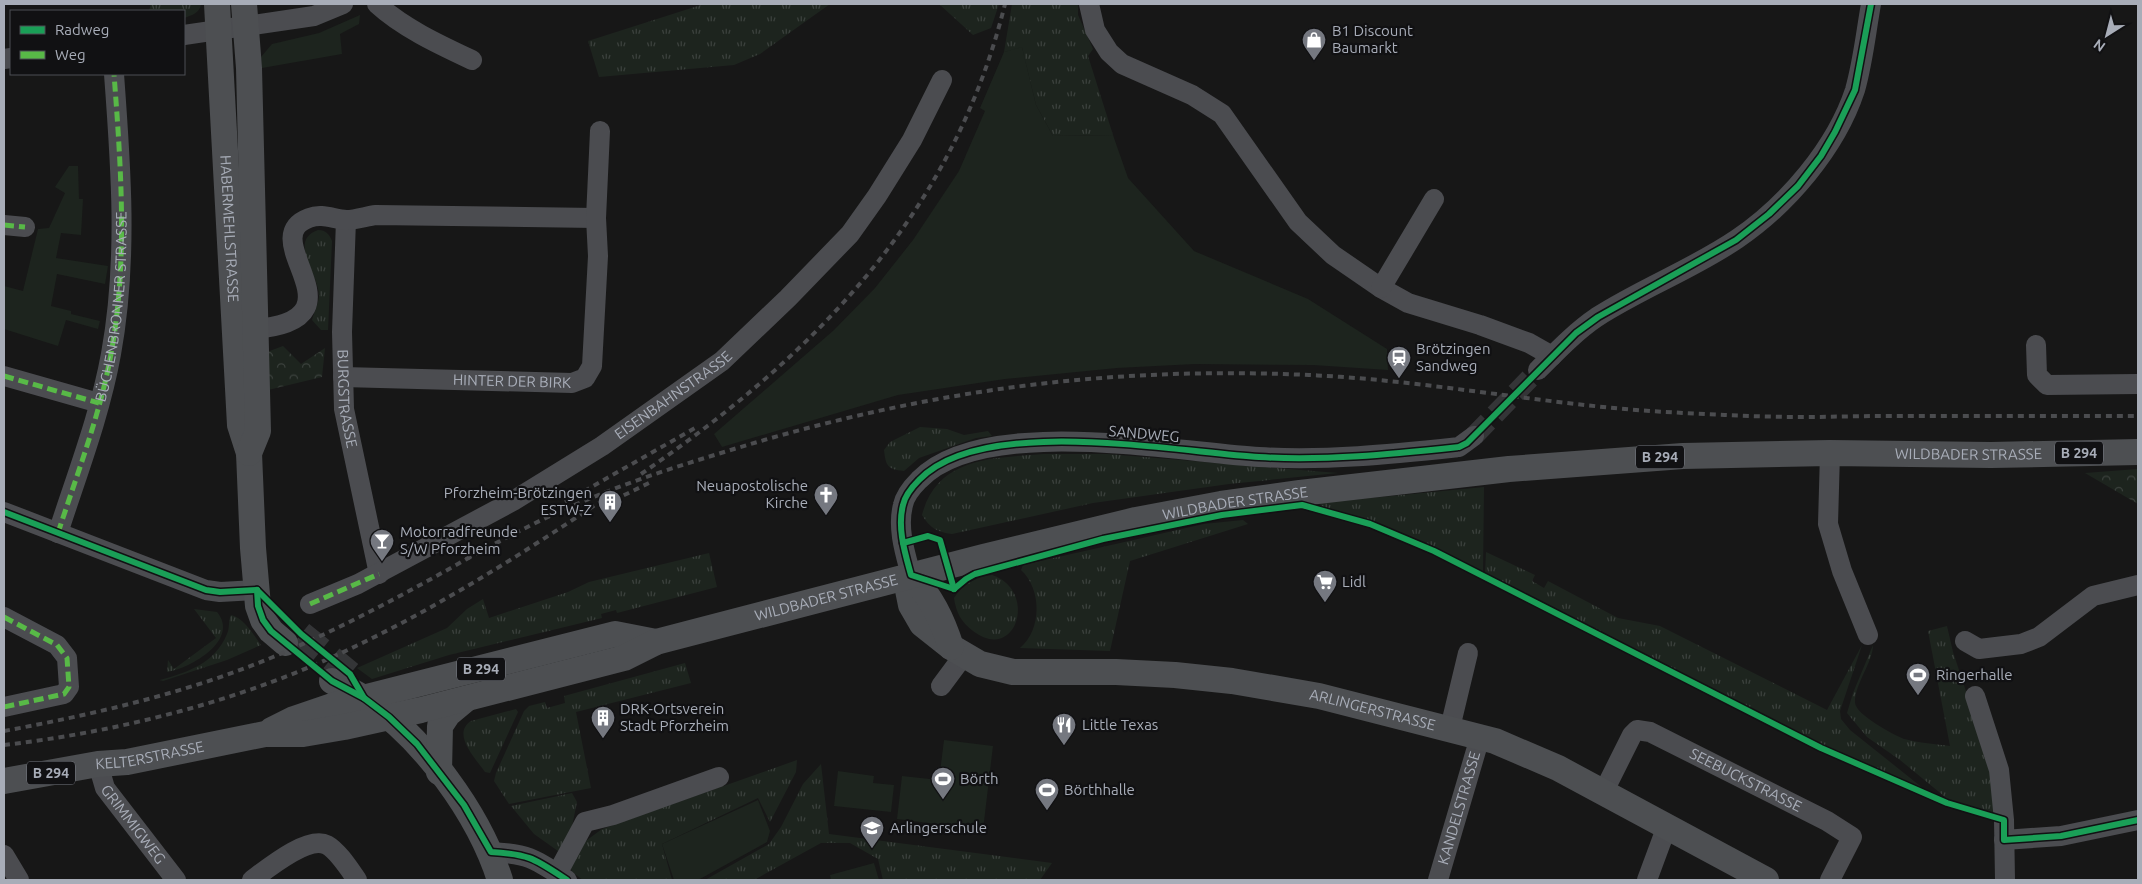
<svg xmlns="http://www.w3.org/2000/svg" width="2142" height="884" font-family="Ubuntu,sans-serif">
<defs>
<pattern id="grass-tufts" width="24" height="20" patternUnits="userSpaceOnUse" patternTransform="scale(1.25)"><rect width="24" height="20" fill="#1d241e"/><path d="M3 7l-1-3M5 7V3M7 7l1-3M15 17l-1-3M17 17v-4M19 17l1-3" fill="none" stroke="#3b413d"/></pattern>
<pattern id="forest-crowns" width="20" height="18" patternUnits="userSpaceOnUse" patternTransform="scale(1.25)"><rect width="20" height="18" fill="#1d241e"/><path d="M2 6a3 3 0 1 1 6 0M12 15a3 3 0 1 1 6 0" fill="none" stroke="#3b413d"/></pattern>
</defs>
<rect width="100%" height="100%" fill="#171717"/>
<g fill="url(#grass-tufts)">
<path d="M151,4H201C200,13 192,15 184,18V11H149Z"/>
<path d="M704,4H830L760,54L734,65L599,77L588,41Z"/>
<path d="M939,4H999L991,28L973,35Z"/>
<path d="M1012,4H1078V15L1093,49L1088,56L1113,135L1053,136L1036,105L1022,48L1004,52Z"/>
<path d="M318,230C326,230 329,234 332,241L328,330H321L312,320C314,313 318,304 319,297C320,275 287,241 318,230Z"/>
<path d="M920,427L947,429L964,435L988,431L992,436L976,438L919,458L904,471C887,469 886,466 884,450L890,442Z"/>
<path d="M1044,454H1107L1338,473L1229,484L1093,503L952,534C937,532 930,528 922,515C937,456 995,458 1044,454Z"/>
<path d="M1484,487L1483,573L1434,548L1383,526L1321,507L1320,503Z"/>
<path d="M1243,520L1248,524L1130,561L1110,651L1020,648C1042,630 1042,589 1021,570L1023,565L1204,524Z"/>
<path d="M1486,552L1535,575L1532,581L1544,588L1548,581L1618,618L1660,626L1827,710L1862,645L1840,711L1841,719L1850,730L1924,789L1821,747L1485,574Z"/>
<path d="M709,553L717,587L617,613L616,610L601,614L602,618L449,655L372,679L357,668L447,628L467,609L483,599L489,618L568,592L589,582Z"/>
<path d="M992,575C1038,590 1017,664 973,631C961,622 956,612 954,598C963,584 976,577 992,575Z"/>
<path d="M194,609L217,612C240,640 191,668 167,672L168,660L174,669L216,638Z"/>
<path d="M231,615C244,618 253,634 261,645L227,660L163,681L160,680C189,672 215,663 227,634C230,628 228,621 231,615Z"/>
<path d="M1947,626L1953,652L1993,773L1997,815L1950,801L1900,760L1867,737L1847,713L1853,693L1873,645C1873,662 1854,685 1855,703C1856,715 1894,735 1904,739C1919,743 1936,744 1950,746L1928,631Z"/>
<path d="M685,663L691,683L576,712L591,788L509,804L494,781L496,773L524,711L529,706L545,702L547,708L565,703L564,696Z"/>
<path d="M516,709L518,712L490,773L485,772C476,759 451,734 471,721Z"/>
<path d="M797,760L796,772L770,822L758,798L662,844L672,880H583L572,872L570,866L583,843L602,829Z"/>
<path d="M821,764L829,834L1052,863L1040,880H883L878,859L850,843H821L754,880H705L769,844L781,827L803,784Z"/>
<path d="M572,793L577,802L570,836L558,851L534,834L511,806Z"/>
</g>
<g fill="url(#forest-crowns)">
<path d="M283,346L301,364L325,348L322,377L268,390L267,352Z"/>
<path d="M2138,469V504L2085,473Z"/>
</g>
<g fill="#1d241e">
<path d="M360,15L359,24L340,34L342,54L262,68L261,57L272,44L319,33Z"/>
<path d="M1022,47L1036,105L1053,136L1113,135L1128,178L1194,251L1308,299L1387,349L1388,370L1313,365L1195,364L1117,368L1005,379L898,395L722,447L714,434L834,330L875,288L913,240L959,171L985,111L980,108L1004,52Z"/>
<path d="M69,166H78L79,199H83L81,235L61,233L56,258L108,266L105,284L57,274L51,306L71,311V314L100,321L98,329L66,320L58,346L4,329V286L23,291L38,229L49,228L65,193L55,187Z"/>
<path d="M944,740L993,746L983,830L897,819L902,776L939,780Z"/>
<path d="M838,771L874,776L873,783L894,785L891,812L834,806Z"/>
<path d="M758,800L770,831L767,842L698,880H674L662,844Z"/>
<path d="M874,863L879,880H831L830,875Z"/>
</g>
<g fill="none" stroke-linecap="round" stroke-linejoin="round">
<path stroke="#343537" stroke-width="20" stroke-dasharray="20 10" stroke-linecap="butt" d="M1474,436L1538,370"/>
<path stroke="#343537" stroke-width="26" stroke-dasharray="26 13" stroke-linecap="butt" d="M301,634L350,674"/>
<g stroke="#4b4c50" stroke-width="20">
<path d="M377,4C403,28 440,45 472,60"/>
<path d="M1089,4L1095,30L1109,52L1122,64L1192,95L1222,114L1298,222L1333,255L1381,288L1408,303L1480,325L1529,343L1552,356"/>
<path d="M184,35L314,16L343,4"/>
<path d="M4,59L11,58"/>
<path id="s1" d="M346,220L342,332L344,409L379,574"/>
<path d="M4,225L25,227"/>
<path d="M1381,288L1434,199"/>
<path d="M242,330C379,324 250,240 309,218C322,213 333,219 346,220C356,220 367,216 376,215L596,218"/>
<path d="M2036,345L2037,375L2047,385L2138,384"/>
<path d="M1538,370C1557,351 1575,332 1597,317C1642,288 1693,269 1737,239C1787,205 1836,148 1855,90C1863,62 1866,32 1871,4"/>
<path d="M4,376L99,403"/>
<path id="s2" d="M343,377L572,383L585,378L592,366L598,256L596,218L600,131"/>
<path d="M1830,453L1828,524L1842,571L1868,635"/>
<path d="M4,512L206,590L220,592L257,590"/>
<path d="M58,533C77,474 100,415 111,354C128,261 121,167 114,74"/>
<path d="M911,575C905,553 897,528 903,505C905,495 912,487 919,480C982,414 1175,452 1259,457C1326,461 1392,454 1459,447L1474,436"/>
<path id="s3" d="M310,604L358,584L513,501L602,446L722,361L788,298L850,234L877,196L912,140L942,80"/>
<path d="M4,617L57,645L67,658L69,687L64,694L4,707"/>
<path d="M1965,641L1979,649L2021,644L2039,637L2093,596L2138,585"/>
<path d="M941,686L964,655"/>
<path d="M1975,696L1999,770L2004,820L2005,880"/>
<path d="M1450,728L1468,653"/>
<path id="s4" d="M98,764L105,788L176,880"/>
<path id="s5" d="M1604,791L1632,735L1637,730L1650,732L1827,821L1852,837L1830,880"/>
<path d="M2004,840L2061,836L2138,820"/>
<path d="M491,852C530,854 535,859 567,880"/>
<path d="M4,855L19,880"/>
<path d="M557,874L585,822L613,815L719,777"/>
<path d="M252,880C267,869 308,835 327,845C338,851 350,870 357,880"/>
<path id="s6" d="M1438,880L1480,737"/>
<path d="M1647,880L1667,826"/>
</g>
<g stroke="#4d4f52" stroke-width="26">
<path id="s7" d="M217,4L240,425L249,453L253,548L258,606L263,620L271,631L285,643"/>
<path d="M244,4L249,68L258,431L249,453"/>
<path id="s8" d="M911,575L908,590L911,605L922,624L951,647L980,664L1013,672H1116L1175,675L1232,681L1319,696L1495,741L1558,768L1766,880"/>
<path d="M911,575C931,597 942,619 951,647"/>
<path d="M332,681C343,687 355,692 365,699C424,738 479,814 500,880"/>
<path d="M272,730L294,719L335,705L615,634L656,642"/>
<path d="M439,772L440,726L448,714L466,699"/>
<path id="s9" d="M4,781L98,764L127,762L265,734H303L344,727L421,710L624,658L656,642L983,557L1136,520L1221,504L1300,493L1509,469L1683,456L1830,453L1991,455L2138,452"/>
</g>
<g stroke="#4b4c4f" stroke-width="4" stroke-dasharray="6 5" stroke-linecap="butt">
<path d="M641,474C815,355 953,214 1005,4"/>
<path d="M565,502L695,428"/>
<path d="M604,505L653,481"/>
<path d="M466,559C506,538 546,516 589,499C636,479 685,464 734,449C927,390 1108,366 1309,375C1423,380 1536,403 1650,411C1701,414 1753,417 1804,417C1830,417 1856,416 1881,416C1967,416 2053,416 2138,416"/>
<path d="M4,731C95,714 187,693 273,657C342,628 407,593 472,556"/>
<path d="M4,745C124,731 247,699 356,646C444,604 528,550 610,495"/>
</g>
<g stroke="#58b947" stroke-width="5" stroke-dasharray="10 5" stroke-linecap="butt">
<path d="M4,225L25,227"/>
<path d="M4,376L99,403"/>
<path id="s10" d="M58,533C77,474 100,415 111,354C128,261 121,167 114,74"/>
<path d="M310,604L379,574"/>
<path d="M4,617L57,645L67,658L69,687L64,694L4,707"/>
</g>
<defs>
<g id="cycleway">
<path d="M4,512L206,590L220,592L257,590"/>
<path d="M903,543L928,536L940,540L954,589"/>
<path d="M954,589L911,575C905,553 897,528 903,505C905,495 912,487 919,480C982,414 1175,452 1259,457C1326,461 1392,454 1459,447L1467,443L1576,333L1598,317L1736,240L1769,214L1798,186L1821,156L1835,132L1855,90L1871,4"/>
<path d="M954,589L966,579L975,574L1103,539L1222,515L1302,505L1370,524L1434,551L1821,748L1947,803L2004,820V840L2061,836L2138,820"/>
<path d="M257,590L258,606L263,620L271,631L332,681L364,698L389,717L417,744L464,805L491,852C530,854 535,859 567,880"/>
<path d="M257,590L301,634L350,674L364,698"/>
</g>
</defs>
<use href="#cycleway" stroke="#111113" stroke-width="9"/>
<use href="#cycleway" stroke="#1a9f57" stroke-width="6"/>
</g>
<defs>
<symbol id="shop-pin" viewBox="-11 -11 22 30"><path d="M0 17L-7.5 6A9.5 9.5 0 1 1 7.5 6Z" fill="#757880" stroke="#111113"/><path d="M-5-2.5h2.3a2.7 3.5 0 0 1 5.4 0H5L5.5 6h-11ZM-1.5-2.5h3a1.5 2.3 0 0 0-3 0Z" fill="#fff"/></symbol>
<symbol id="station-pin" viewBox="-11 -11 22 30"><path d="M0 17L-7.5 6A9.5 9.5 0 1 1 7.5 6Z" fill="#757880" stroke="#111113"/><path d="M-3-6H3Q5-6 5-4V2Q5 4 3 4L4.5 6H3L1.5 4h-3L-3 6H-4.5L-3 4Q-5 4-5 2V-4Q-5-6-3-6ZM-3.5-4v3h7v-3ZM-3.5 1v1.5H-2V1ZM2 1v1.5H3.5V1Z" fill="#fff"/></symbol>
<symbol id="church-pin" viewBox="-11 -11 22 30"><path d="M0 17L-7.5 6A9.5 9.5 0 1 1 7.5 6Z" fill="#757880" stroke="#111113"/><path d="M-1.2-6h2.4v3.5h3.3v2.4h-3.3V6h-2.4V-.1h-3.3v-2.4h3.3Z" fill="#fff"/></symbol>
<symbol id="building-pin" viewBox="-11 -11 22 30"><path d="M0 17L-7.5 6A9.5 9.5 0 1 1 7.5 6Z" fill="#757880" stroke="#111113"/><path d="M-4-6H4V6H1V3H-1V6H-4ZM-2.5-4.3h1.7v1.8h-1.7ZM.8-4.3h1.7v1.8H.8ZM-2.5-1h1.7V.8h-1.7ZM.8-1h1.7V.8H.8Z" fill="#fff"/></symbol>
<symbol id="bar-pin" viewBox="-11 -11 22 30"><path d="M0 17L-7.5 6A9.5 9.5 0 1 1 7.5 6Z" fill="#757880" stroke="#111113"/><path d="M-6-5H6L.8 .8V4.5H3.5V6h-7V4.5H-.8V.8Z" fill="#fff"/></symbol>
<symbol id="supermarket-pin" viewBox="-11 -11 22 30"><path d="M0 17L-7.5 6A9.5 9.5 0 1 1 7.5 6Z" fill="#757880" stroke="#111113"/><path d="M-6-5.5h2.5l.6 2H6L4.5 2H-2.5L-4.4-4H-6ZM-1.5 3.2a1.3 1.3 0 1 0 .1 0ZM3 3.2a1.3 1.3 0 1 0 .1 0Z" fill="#fff"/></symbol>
<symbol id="stadium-pin" viewBox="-11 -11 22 30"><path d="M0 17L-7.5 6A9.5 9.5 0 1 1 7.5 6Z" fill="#757880" stroke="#111113"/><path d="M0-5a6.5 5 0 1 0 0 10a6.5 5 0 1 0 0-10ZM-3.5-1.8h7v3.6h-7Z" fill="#fff"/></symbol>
<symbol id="restaurant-pin" viewBox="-11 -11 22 30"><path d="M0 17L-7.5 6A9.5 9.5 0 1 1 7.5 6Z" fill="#757880" stroke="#111113"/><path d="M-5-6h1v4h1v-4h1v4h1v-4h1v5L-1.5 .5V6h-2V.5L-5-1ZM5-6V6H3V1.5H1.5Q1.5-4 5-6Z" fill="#fff"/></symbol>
<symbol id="school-pin" viewBox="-11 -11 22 30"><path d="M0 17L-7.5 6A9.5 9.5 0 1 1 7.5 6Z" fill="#757880" stroke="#111113"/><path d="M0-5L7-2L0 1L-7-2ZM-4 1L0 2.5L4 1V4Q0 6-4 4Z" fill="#fff"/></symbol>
</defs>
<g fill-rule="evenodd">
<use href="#shop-pin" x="1300" y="26" width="28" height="38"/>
<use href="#station-pin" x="1385" y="344" width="28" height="38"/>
<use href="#church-pin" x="812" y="481" width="28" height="38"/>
<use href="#building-pin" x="596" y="488" width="28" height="38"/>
<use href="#bar-pin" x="368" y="527" width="28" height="38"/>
<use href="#supermarket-pin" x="1311" y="568" width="28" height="38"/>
<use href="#stadium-pin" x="1904" y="661" width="28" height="38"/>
<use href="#building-pin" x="589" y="704" width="28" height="38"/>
<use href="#restaurant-pin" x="1050" y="711" width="28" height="38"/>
<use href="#stadium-pin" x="929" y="765" width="28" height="38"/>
<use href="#stadium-pin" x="1033" y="776" width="28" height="38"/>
<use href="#school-pin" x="858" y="814" width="28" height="38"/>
</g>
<g text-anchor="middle" stroke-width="4.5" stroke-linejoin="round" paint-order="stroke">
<g fill="#111113" stroke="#7b7e86" stroke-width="1">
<rect x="2055" y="441.5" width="48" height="23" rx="4"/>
<rect x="1636" y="445.5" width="48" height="23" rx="4"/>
<rect x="457" y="657.5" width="48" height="23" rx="4"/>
<rect x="27" y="761.5" width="48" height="23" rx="4"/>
</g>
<g font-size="14" font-weight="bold" fill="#a8adb8">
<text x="2079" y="458">B 294</text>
<text x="1660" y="462">B 294</text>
<text x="481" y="674">B 294</text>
<text x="51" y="778">B 294</text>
</g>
<g font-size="15" fill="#a8adb8" stroke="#111113" text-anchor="start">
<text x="1332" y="36">B1 Discount<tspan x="1332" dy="17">Baumarkt</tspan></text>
<text x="1416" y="354">Brötzingen<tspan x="1416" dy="17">Sandweg</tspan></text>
<text x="808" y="491" text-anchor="end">Neuapostolische<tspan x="808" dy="17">Kirche</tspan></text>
<text x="592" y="498" text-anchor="end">Pforzheim-Brötzingen<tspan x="592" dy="17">ESTW-Z</tspan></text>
<text x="400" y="537">Motorradfreunde<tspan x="400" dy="17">S/W Pforzheim</tspan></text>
<text x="1342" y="587">Lidl</text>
<text x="1936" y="680">Ringerhalle</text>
<text x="620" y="714">DRK-Ortsverein<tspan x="620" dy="17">Stadt Pforzheim</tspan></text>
<text x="1082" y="730">Little Texas</text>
<text x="960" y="784">Börth</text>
<text x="1064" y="795">Börthhalle</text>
<text x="890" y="833">Arlingerschule</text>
</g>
<g font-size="15" fill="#a8adb8" stroke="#111113">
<text dy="5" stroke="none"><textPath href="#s7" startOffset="225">HABERMEHLSTRASSE</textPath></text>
<text dy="5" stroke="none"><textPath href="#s10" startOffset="234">BÜCHENBRONNER STRASSE</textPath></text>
<text dy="5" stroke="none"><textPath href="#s2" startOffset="169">HINTER DER BIRK</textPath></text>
<text dy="5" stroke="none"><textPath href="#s3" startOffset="420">EISENBAHNSTRASSE</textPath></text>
<text dy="5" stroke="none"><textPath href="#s1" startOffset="179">BURGSTRASSE</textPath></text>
<text transform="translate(1144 434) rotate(5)" y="5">SANDWEG</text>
<text dy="5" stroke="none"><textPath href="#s9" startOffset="2001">WILDBADER STRASSE</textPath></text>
<text dy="5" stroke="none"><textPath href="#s9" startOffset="1265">WILDBADER STRASSE</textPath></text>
<text dy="5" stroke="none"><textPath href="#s9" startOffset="845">WILDBADER STRASSE</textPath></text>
<text dy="5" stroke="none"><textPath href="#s8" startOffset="520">ARLINGERSTRASSE</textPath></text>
<text dy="5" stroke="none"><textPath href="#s9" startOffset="148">KELTERSTRASSE</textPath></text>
<text dy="5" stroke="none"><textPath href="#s5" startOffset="190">SEEBUCKSTRASSE</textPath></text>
<text dy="5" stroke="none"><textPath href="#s6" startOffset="75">KANDELSTRASSE</textPath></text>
<text dy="5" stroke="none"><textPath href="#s4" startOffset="71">GRIMMIGWEG</textPath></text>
</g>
</g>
<rect width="2142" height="884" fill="none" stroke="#a8adb8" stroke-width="10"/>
<rect x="10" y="10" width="175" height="65" fill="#111113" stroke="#4d4f55"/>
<rect x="20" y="26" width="25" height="8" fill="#1a9f57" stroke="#4d4f55"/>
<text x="55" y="35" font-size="15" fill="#a8adb8">Radweg</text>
<rect x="20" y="51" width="25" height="8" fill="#58b947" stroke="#4d4f55"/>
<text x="55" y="60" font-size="15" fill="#a8adb8">Weg</text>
<g transform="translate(2107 35) rotate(216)" stroke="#111113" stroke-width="4" paint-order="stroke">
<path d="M0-4L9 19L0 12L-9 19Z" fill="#a8adb8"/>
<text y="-8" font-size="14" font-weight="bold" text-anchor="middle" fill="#a8adb8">N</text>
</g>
</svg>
